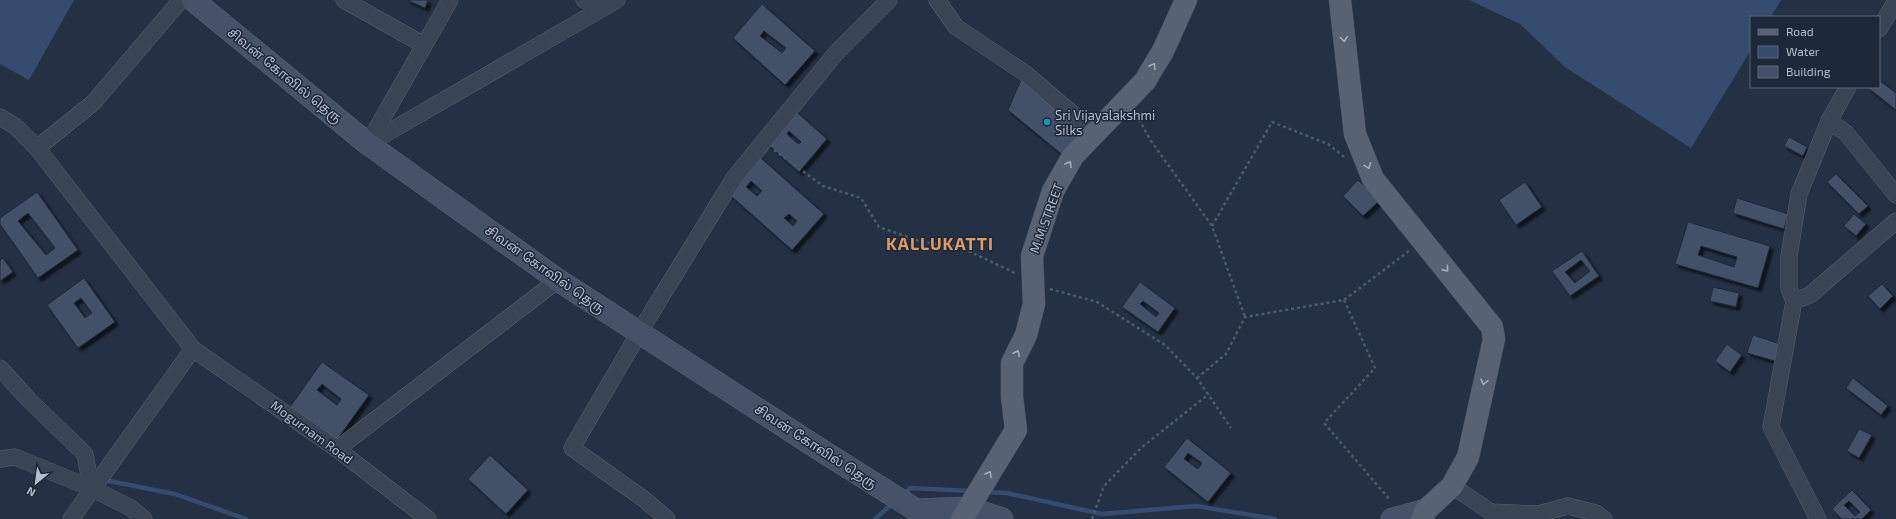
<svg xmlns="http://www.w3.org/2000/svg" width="1896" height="519" font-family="'Exo 2','Noto Sans Tamil',sans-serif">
<defs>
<filter id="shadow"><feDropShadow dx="3.5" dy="3.5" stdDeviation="1" flood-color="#0009"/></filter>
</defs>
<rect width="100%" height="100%" fill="#243145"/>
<g fill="#364c6e">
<path d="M0,0H74L29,80L0,64Z"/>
<path d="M1469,0H1781L1771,17H1751V50L1691,148L1565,67L1520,24Z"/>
</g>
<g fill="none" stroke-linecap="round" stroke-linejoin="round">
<g stroke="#364c6e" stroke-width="4.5">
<path d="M104,480L175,494L246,519"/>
<path d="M986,492L1007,493L1102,514L1196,506L1275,519"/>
<path d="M903,495L910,488L971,491"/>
<path d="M875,519L894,502"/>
</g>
</g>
<g fill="#435168" stroke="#1f2a3c" fill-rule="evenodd" filter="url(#shadow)">
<path d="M407,0H428L425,8Z"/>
<path d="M762,4L815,51L785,85L733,38ZM764,31L786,48L782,53L760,36Z"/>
<path d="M1021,80L1085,134L1065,157L1008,110Z"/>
<path d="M1879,80L1896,93V110L1867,87H1879Z"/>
<path d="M791,107L827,139L799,172L762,139ZM789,131L801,142L798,144L787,134Z"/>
<path d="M1789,137L1807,147L1803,156L1784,146Z"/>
<path d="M754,152L824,214L792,250L722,188ZM751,181L762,191L757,196L746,187ZM789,214L797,221L793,226L784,218Z"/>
<path d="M1836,174L1868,206L1859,214L1827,182Z"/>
<path d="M1358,180L1379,201L1363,216L1343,196Z"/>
<path d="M1525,182L1542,207L1516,225L1499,200Z"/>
<path d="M37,192L78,250L38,278L0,224V218ZM28,213L55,248L46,255L18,221Z"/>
<path d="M1737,198L1788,214L1784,229L1733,213Z"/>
<path d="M1854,214L1866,224L1856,236L1844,226Z"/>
<path d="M1688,222L1770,246L1758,288L1675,264ZM1701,246L1737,257L1734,267L1698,255Z"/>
<path d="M1582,251L1599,276L1570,296L1552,271ZM1581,260L1590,271L1575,283L1565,272Z"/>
<path d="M3,258L13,272L0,281V260Z"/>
<path d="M84,278L115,322L78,348L47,305ZM81,298L92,313L85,318L74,303Z"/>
<path d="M1140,282L1175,308L1158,332L1122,307ZM1143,301L1159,313L1156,317L1140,304Z"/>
<path d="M1882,284L1893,296L1880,309L1868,296Z"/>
<path d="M1713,287L1739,293L1736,307L1710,301Z"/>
<path d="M1753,335L1780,344L1775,361L1747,353Z"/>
<path d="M1727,344L1742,355L1730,372L1715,361Z"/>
<path d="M322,362L369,395L336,441L290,407ZM322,384L341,399L337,405L317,390Z"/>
<path d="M1853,378L1888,406L1881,415L1846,388Z"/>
<path d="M1859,429L1872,435L1859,458L1847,451Z"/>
<path d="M1187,438L1231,473L1208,502L1164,467ZM1188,453L1202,463L1198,469L1184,459Z"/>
<path d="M490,455L528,490L506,514L468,479Z"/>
<path d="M1852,490L1871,510L1862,519H1842L1832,509ZM1849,501L1860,512L1855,516L1844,505Z"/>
</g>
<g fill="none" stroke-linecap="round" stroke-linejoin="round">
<defs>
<g id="street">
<path d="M344,0L424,45"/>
<path d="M584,0L602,9"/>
<path d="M937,0L956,27L1026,74L1095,133"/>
<path d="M1879,29L1896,1"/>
<path d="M0,117L15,126L37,148L193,349L337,449L428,519"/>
<path d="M1829,121L1846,133L1896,195"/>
<path d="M369,142L450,0"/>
<path d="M368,144L617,0"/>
<path d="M37,148L93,103L181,0"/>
<path d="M1794,301L1810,295L1896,221"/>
<path d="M0,368L29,400L85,454L91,488"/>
<path d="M337,449L558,280"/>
<path d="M0,459L15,457L91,488L131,508L144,519"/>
<path d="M1452,486L1491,512L1538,514L1568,506L1596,513L1604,519"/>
<path d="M71,519L193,349"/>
<path d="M667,519L645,500L572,448L639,333L734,178L836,53L889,0"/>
<path d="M1818,519L1771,427L1794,301L1789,289V256L1799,194L1829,121L1848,87"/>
</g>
<g id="secondary">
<path d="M193,0L368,144L558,280L816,447L916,510L922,519"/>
<path d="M916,510L969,508L1002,519"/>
<path d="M1392,519L1426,510"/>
</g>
<g id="primary">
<path d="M1340,0L1355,134L1373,179L1492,327L1494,339L1468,457L1452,486L1426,510L1422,519"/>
<path d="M962,519L1016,430L1012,397V363L1026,335L1034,304L1032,256L1053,191L1073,156L1145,81L1163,51L1186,0"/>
</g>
</defs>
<use href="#street" stroke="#576172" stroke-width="17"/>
<use href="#secondary" stroke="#576172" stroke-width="23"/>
<use href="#primary" stroke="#424c5e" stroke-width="23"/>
<g stroke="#455e62" stroke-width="2.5" stroke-dasharray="3 3" stroke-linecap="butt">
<path d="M1136,114L1151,141L1212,226L1245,317"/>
<path d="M774,150L823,186L861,198L879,227L922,242L960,247L1015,273"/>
<path d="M1212,226L1272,122L1328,144L1344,157"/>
<path d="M1050,289L1097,302L1165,345L1197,378L1231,428"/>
<path d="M1344,300L1375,368L1324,423L1390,500"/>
<path d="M1197,378L1226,354L1245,317L1344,300L1409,251"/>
<path d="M1092,519L1104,486L1142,447L1209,394"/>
</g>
<use href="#street" stroke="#394454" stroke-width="16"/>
<use href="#secondary" stroke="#465268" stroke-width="22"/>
<use href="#primary" stroke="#576374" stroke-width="22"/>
</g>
<defs><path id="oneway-chevron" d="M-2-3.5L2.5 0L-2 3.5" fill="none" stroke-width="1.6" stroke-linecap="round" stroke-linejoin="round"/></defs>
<g stroke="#a3adbc">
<use href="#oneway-chevron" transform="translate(1344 39) rotate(83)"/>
<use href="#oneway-chevron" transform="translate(1153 66) rotate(-59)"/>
<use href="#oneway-chevron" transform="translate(1069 164) rotate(-61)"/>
<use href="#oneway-chevron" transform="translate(1368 166) rotate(69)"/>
<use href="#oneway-chevron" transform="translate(1446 269) rotate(51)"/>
<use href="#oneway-chevron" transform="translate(1017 353) rotate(-64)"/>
<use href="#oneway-chevron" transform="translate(1484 382) rotate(102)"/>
<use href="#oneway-chevron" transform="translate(989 474) rotate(-59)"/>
</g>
<circle fill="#0f9aa8" stroke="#1d283a" stroke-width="1.5" cx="1047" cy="122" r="4"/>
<g text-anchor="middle" stroke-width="3" stroke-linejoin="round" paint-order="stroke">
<g font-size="13" fill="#b6bfce" stroke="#1d283a">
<text transform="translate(285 75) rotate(39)" y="5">சிவன் கோவில் தெரு</text>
<text transform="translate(1046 218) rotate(-70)" y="5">M.M.STREET</text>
<text transform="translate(545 269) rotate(35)" y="5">சிவன் கோவில் தெரு</text>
<text transform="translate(312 432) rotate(36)" y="5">Mogurnam Road</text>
<text transform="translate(816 446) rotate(33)" y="5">சிவன் கோவில் தெரு</text>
</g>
<g font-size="13" fill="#b6bfce" stroke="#1d283a" text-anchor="start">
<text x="1055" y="120">Sri Vijayalakshmi<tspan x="1055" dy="15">Silks</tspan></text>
</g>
<g font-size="17" font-weight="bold" letter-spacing="1" fill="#e19a5e" stroke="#1d283a">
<text x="940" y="250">KALLUKATTI</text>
</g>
</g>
<rect x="1750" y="16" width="130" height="72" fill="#1d283a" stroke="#5a6475"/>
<rect x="1758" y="29" width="20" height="6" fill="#576374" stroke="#5a6475"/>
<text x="1786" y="36" font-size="12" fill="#b6bfce">Road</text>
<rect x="1758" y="46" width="20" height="12" fill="#364c6e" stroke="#5a6475"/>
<text x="1786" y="56" font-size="12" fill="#b6bfce">Water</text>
<rect x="1758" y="66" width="20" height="12" fill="#435168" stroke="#5a6475"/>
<text x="1786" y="76" font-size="12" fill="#b6bfce">Building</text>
<g transform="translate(36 483) rotate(209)" stroke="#1d283a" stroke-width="3" paint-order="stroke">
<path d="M0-3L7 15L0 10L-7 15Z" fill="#b6bfce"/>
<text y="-6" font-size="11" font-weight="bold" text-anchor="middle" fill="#b6bfce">N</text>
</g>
</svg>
